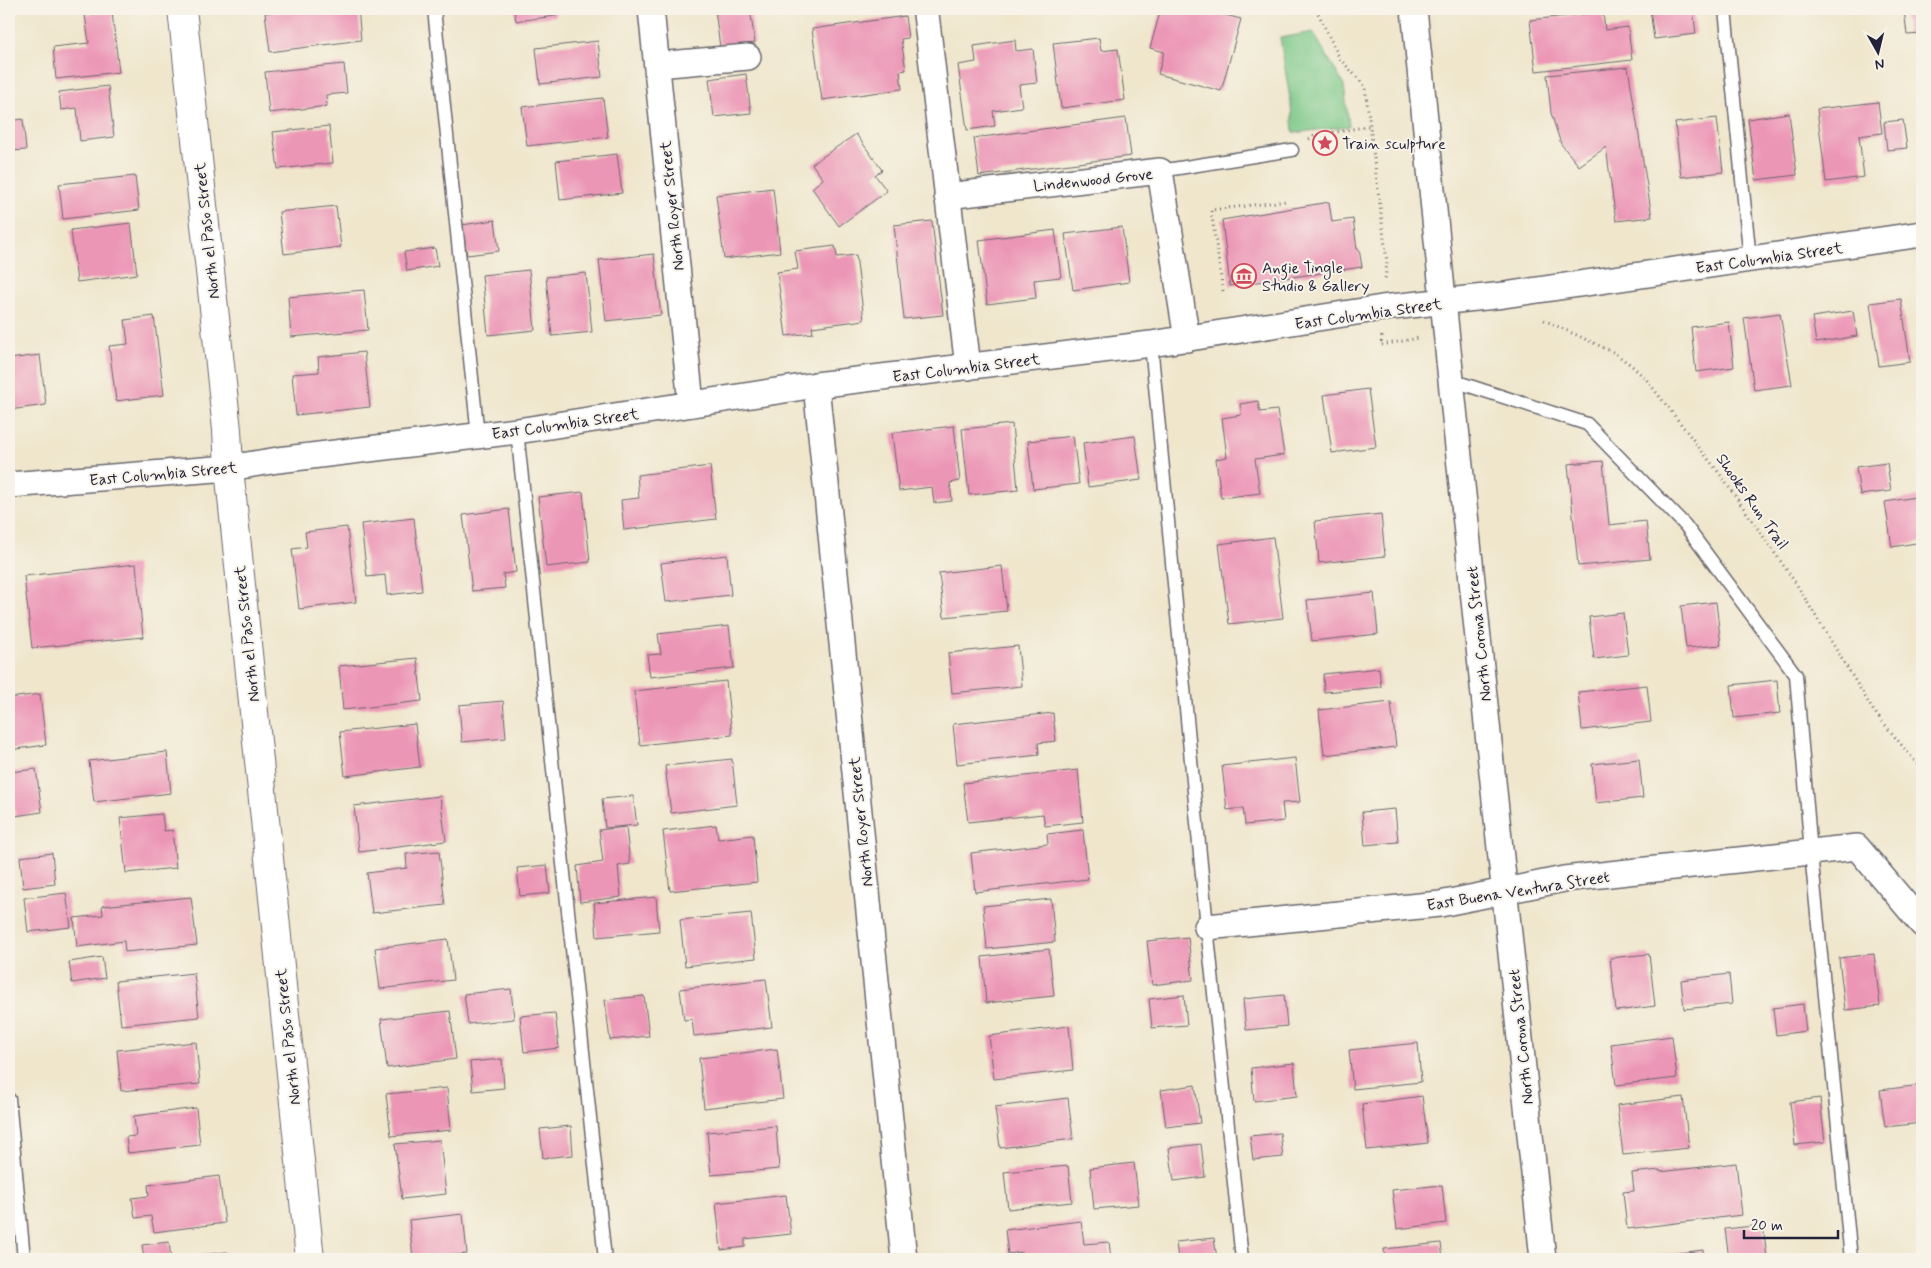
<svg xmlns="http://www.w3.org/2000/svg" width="1931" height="1268" font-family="Mynerve,sans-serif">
<rect width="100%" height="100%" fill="#f7f3e8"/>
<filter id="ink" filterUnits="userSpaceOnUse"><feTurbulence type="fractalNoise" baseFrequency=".02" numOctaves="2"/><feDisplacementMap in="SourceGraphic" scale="10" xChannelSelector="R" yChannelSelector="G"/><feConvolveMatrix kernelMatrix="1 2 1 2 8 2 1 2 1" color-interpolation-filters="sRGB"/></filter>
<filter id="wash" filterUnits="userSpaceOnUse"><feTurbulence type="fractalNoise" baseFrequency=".0096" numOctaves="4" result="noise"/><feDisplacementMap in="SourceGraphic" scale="20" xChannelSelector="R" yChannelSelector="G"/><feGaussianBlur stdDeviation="1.12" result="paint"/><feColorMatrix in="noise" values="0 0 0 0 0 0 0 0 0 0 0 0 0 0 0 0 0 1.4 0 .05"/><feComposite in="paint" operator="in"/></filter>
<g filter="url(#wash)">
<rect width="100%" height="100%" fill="#efe6cc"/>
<path fill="#7ac887" stroke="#4e7561" d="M1313,32L1344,85L1349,126L1293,133L1291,105L1280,38Z"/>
<g id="blocks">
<g fill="#ec96b6">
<path d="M296,9H358L361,40L270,52L265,13Z"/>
<path d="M514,9H555L556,16L516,21Z"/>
<path d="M750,9L755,43L720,47L715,10Z"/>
<path d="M1161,9H1202L1241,19L1221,91L1158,74L1164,52L1150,48Z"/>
<path d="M1650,9H1693L1696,34L1654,39Z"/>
<path d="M1904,9H1922V34L1907,35Z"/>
<path d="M112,12L119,72L56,79L53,47L89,43L85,15Z"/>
<path d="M1603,12L1605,30L1628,27L1632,60L1536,71L1530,20Z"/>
<path d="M905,16L908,38L901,39L906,70L900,71L902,89L822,100L812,29Z"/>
<path d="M1099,38L1101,51L1118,49L1125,100L1061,108L1053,43Z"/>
<path d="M1015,40L1016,51L1033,49L1037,83L1019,85L1022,107L993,111L995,126L967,130L958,65L976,62L974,46Z"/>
<path d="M598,41L602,77L540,84L536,48Z"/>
<path d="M344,64L347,93L326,95L327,106L269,113L265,72Z"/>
<path d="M1628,67L1652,217L1616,221L1606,147L1579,166L1561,144L1551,113L1547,75Z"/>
<path d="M746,74L751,113L714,117L709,79Z"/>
<path d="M108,86L114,137L80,141L77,108L61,110L59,92Z"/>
<path d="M603,98L608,137L527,146L522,107Z"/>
<path d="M1878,102L1882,133L1859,136L1864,177L1826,182L1817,109Z"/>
<path d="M1789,113L1797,175L1756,180L1748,119Z"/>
<path d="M1126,118L1131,156L979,176L974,138Z"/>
<path d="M1717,118L1723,172L1681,177L1675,123Z"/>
<path d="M23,119L26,150L9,151V121Z"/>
<path d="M1903,120L1907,148L1887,150L1884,122Z"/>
<path d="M329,126L333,163L278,169L273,132Z"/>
<path d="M856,134L882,170L875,175L887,191L839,226L812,188L823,179L812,164Z"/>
<path d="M617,154L622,193L560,200L556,161Z"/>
<path d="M135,176L139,210L63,219L59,184Z"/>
<path d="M773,188L780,252L724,259L716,195Z"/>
<path d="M1329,202L1332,222L1353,219L1357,249H1359L1362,267L1230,286L1222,220Z"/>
<path d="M336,206L341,247L284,254L279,212Z"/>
<path d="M495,220L499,251L467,255L462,225Z"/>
<path d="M932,221L943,315L904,319L894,225Z"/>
<path d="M131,223L137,274L77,282L71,230Z"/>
<path d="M1122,227L1129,282L1073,290L1065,234Z"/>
<path d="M1055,230L1061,277L1034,280L1036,298L987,304L979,240Z"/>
<path d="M835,246L837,257L856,255L864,320L812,327L813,333L786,336L777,272L798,269L795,251Z"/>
<path d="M435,248L438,266L407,271L404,252Z"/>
<path d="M654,254L661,315L606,321L599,260Z"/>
<path d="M529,270L535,330L488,335L482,275Z"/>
<path d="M586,273L592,332L552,336L546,277Z"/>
<path d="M364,290L368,330L291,337L288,297Z"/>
<path d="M1901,299L1910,362L1879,366L1870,303Z"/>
<path d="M1853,311L1857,336L1816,343L1812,317Z"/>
<path d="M1780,313L1792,385L1754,390L1744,318Z"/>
<path d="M154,316L164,395L116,401L109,346L128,344L125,320Z"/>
<path d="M1729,322L1734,367L1696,372L1691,327Z"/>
<path d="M364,352L370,407L296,415L292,374L319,372L318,357Z"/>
<path d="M40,355L46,405L9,410V359Z"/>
<path d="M1368,389L1376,447L1332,453L1324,395Z"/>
<path d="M1258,401L1260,412L1277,410L1284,455L1255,459L1260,493L1221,498L1216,459L1227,457L1222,418L1241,415L1240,404Z"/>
<path d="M1012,424L1018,490L969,495L962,429Z"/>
<path d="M954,426L960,481L950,483L952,501L934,503L932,487L899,491L892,433Z"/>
<path d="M1073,436L1079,484L1033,489L1028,441Z"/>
<path d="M1135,436L1141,480L1088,487L1083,443Z"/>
<path d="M1603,461L1609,525L1646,521L1650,559L1578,566L1568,464Z"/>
<path d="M1887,463L1891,491L1860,495L1856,467Z"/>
<path d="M710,466L716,519L624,530L621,500L639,498L637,475Z"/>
<path d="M583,492L590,562L546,567L538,497Z"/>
<path d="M1922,496V542L1892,547L1885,502Z"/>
<path d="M509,509L516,572L503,574L505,588L472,591L463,515Z"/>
<path d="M1381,514L1385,556L1319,563L1315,521Z"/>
<path d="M414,518L422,591L387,595L385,575L367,577L361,524Z"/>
<path d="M347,527L356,602L299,609L292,549L307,547L305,532Z"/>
<path d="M1273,537L1283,618L1229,624L1219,544Z"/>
<path d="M727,555L731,595L666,602L661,563Z"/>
<path d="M136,564L143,637L32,648L24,576Z"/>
<path d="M1002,566L1007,611L944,617L939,573Z"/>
<path d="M1374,593L1378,634L1312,641L1307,600Z"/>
<path d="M1716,602L1721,645L1686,648L1681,606Z"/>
<path d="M1623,613L1628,655L1594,659L1589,617Z"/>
<path d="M729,626L734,668L650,677L647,655L661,654L658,634Z"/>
<path d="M1018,646L1022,686L952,693L948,653Z"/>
<path d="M417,658L422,701L343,710L339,666Z"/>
<path d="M1379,668L1381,687L1324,692L1323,674Z"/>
<path d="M1777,680L1780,713L1734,718L1731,685Z"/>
<path d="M726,681L732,735L640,745L634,691Z"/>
<path d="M1647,685L1651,722L1582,730L1578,692Z"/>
<path d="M40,694L46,745L9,750V698Z"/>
<path d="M503,701L506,738L462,742L459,705Z"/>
<path d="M1391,702L1396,747L1324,755L1319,710Z"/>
<path d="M1053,713L1056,741L1038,743L1039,755L957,764L953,724Z"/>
<path d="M415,724L420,767L345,776L340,732Z"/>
<path d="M167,752L171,793L94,802L89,761Z"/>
<path d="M1295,758L1300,802L1282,803L1284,821L1245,825L1243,808L1227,810L1222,766Z"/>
<path d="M732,759L737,805L671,813L665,766Z"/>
<path d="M1639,759L1643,798L1596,803L1592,764Z"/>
<path d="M36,769L42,812L15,816L10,772Z"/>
<path d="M1078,770L1083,822L1045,826L1043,814L968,822L963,783Z"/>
<path d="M440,796L446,841L359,852L354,806Z"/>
<path d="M633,796L637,825L605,828L602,799Z"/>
<path d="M1395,809L1398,842L1365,845L1362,812Z"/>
<path d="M162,814L164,831L172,830L176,868L126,873L120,818Z"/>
<path d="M716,825L718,839L753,835L757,882L670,891L663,831Z"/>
<path d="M626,827L630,864L618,866L621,897L580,902L577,866L603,862L599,830Z"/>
<path d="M1083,830L1088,879L975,892L971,853L1048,844L1047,834Z"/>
<path d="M439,851L445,905L372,913L367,873L407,868L406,854Z"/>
<path d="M52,853L55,884L23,888L20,857Z"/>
<path d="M547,865L550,893L520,896L517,868Z"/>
<path d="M66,893L71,927L28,932L24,898Z"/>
<path d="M191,897L197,945L125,952L124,941L77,947L74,918L103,915L102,906Z"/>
<path d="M656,897L659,931L597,937L594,903Z"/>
<path d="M1051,899L1055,942L987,949L983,906Z"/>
<path d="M751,913L756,958L685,966L680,920Z"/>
<path d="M1188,937L1193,980L1152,985L1147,941Z"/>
<path d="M448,939L453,980L380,989L375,948Z"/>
<path d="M1049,949L1054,996L986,1003L982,957Z"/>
<path d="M1649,954L1655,1006L1616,1011L1610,958Z"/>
<path d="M1874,954L1880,1006L1845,1010L1839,958Z"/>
<path d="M102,957L105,978L72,983L69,962Z"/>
<path d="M194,973L199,1017L121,1025L116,981Z"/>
<path d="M1729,974L1732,1004L1684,1009L1681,980Z"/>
<path d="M766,979L772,1027L694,1036L692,1019L684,1020L680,989Z"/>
<path d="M511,989L514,1019L468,1024L464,994Z"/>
<path d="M1184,995L1187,1025L1152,1028L1149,999Z"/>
<path d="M1284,995L1287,1026L1246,1030L1243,999Z"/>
<path d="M644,996L649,1036L610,1040L605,1000Z"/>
<path d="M1803,1004L1806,1031L1776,1035L1773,1008Z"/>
<path d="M450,1011L456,1059L387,1068L381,1019Z"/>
<path d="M555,1013L559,1048L524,1052L520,1016Z"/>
<path d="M1069,1026L1073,1070L994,1079L989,1036Z"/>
<path d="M1672,1036L1677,1078L1616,1085L1611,1044Z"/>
<path d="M196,1042L200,1084L121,1091L117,1050Z"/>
<path d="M1418,1043L1421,1082L1353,1089L1349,1050Z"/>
<path d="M777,1049L783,1099L704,1108L699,1058Z"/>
<path d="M502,1059L504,1088L473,1091L470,1062Z"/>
<path d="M1294,1063L1297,1096L1254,1101L1251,1068Z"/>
<path d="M1195,1085L1200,1123L1166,1127L1161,1090Z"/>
<path d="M1922,1085V1123L1885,1127L1880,1090Z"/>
<path d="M447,1088L451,1130L391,1136L386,1094Z"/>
<path d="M1422,1096L1428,1143L1367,1150L1362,1104Z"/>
<path d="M1683,1097L1689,1148L1623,1155L1617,1105Z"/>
<path d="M1068,1098L1073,1139L1000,1148L995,1107Z"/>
<path d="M1820,1098L1825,1142L1795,1145L1790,1102Z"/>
<path d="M196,1108L200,1145L128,1153L126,1137L136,1136L134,1116Z"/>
<path d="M571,1126L573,1155L543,1158L540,1129Z"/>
<path d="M776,1126L779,1169L711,1175L707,1132Z"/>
<path d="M1280,1133L1283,1157L1253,1160L1250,1136Z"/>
<path d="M440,1140L446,1194L402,1199L395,1144Z"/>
<path d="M1201,1144L1205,1177L1174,1181L1169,1148Z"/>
<path d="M1134,1163L1139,1205L1094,1209L1090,1168Z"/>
<path d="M1736,1163L1742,1215L1627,1229L1623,1192L1634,1191L1632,1173L1660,1170V1172Z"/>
<path d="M1068,1166L1072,1202L1008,1209L1004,1172Z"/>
<path d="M219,1176L225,1223L154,1232L151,1216L135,1218L132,1198L149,1196L148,1185Z"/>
<path d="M1442,1185L1446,1223L1397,1229L1392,1190Z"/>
<path d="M786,1195L791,1234L745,1239V1247L721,1250L716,1203Z"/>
<path d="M463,1214L467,1254L413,1259L409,1220Z"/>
<path d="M1081,1221L1084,1244L1109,1242L1111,1259H1022L1021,1252L1008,1254L1005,1230Z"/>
<path d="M1763,1225L1767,1257L1729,1259L1725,1229Z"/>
<path d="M1214,1238L1217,1259H1178L1176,1242Z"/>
<path d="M169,1242L171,1259H144L142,1245Z"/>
<path d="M1441,1243L1443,1259H1385L1384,1249Z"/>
<path d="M1703,1250L1704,1259H1637V1258Z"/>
<path d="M227,1252L228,1259H174V1258Z"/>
</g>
</g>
</g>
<g filter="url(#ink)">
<use href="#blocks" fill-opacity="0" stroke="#6a676e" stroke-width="1"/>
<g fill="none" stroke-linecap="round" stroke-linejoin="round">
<defs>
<g id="service">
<path d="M434,9L478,436"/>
<path d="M1725,9L1750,260"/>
<path d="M1160,171L1292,150"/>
<path d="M1151,344L1207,927L1242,1259"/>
<path d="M1451,380L1587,424L1685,525L1796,675L1811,853L1851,1259"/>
<path d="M517,431L605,1259"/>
<path d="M9,1099L24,1259"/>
</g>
<g id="minor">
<path d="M651,9L691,404"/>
<path d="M1414,9L1451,380L1543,1259"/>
<path d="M926,14L968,367"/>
<path d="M657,65L748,57"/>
<path d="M947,196L1160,171L1187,339"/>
<path d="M816,385L904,1259"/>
<path d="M9,485L229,468L278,460L517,431L816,385L1151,344L1382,308L1504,295L1922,234"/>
<path d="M1207,927L1440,904L1564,879L1857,847L1922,924"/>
</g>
<path id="tertiary" d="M182,9L227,430L229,468L310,1259"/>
</defs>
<use href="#service" stroke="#6a676e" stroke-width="15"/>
<use href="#minor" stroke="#6a676e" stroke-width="28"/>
<use href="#tertiary" stroke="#6a676e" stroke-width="30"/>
<g stroke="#6a676e" stroke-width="3" stroke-dasharray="1 4" stroke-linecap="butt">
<path d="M1316,9L1340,59L1365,86L1387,262L1385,280"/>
<path d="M1309,139L1314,136L1369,126"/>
<path d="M1223,291L1211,210L1286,201"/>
<path d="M1544,320L1613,352L1631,365L1646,379L1719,473L1795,582L1873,710L1922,770"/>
<path d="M1382,336L1381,345L1419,338"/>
</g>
<use href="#service" stroke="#fff" stroke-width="12"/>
<use href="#minor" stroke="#fff" stroke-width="25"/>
<use href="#tertiary" stroke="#fff" stroke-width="28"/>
</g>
</g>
<defs>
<symbol id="sight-ring" viewBox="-11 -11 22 22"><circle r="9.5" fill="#f7f3e8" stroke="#d1495b" stroke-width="1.5"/><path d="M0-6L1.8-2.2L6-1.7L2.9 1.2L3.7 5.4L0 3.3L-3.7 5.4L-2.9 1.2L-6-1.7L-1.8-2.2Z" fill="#d1495b"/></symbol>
<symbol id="museum-ring" viewBox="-11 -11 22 22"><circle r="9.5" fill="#f7f3e8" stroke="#d1495b" stroke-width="1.5"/><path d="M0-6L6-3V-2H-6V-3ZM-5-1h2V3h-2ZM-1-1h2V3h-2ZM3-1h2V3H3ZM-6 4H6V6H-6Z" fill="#d1495b"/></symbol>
</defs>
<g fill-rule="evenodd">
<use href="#sight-ring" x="1311" y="129" width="28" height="28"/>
<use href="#museum-ring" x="1230" y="262" width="28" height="28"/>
</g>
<g text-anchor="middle" stroke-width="4" stroke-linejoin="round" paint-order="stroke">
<g font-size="16" fill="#22223b" stroke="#f7f3e8" text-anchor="start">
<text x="1342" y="149">Train sculpture</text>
<text x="1262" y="273">Angie Tingle<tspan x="1262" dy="18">Studio &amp; Gallery</tspan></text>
</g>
<g font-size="16" fill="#22223b" stroke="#f7f3e8">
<text transform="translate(1093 179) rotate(-6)" y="6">Lindenwood Grove</text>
<text transform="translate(671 206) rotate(-96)" y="6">North Royer Street</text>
<text transform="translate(206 231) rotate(-96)" y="6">North el Paso Street</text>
<text transform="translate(1769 257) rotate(-8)" y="6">East Columbia Street</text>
<text transform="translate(1368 313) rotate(-8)" y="6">East Columbia Street</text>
<text transform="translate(966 367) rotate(-7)" y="6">East Columbia Street</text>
<text transform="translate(565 423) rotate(-8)" y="6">East Columbia Street</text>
<text transform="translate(163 473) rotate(-5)" y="6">East Columbia Street</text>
<text transform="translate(1753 501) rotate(55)" y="6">Shooks Run Trail</text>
<text transform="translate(246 634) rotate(-96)" y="6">North el Paso Street</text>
<text transform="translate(1478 634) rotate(-96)" y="6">North Corona Street</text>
<text transform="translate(860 822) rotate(-96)" y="6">North Royer Street</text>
<text transform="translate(1518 890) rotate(-9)" y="6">East Buena Ventura Street</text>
<text transform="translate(287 1037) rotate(-96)" y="6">North el Paso Street</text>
<text transform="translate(1520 1037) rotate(-96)" y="6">North Corona Street</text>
</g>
</g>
<rect width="1931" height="1268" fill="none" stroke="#f7f3e8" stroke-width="30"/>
<g transform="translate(1878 52) rotate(172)" stroke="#f7f3e8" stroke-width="4" paint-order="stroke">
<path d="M0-4L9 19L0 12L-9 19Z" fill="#22223b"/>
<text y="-8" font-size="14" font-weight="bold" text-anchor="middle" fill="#22223b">N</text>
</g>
<path d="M1744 1230v8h94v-8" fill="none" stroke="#22223b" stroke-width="2.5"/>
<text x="1751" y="1230" font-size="15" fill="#22223b" stroke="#f7f3e8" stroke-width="4" paint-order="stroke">20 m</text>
</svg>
